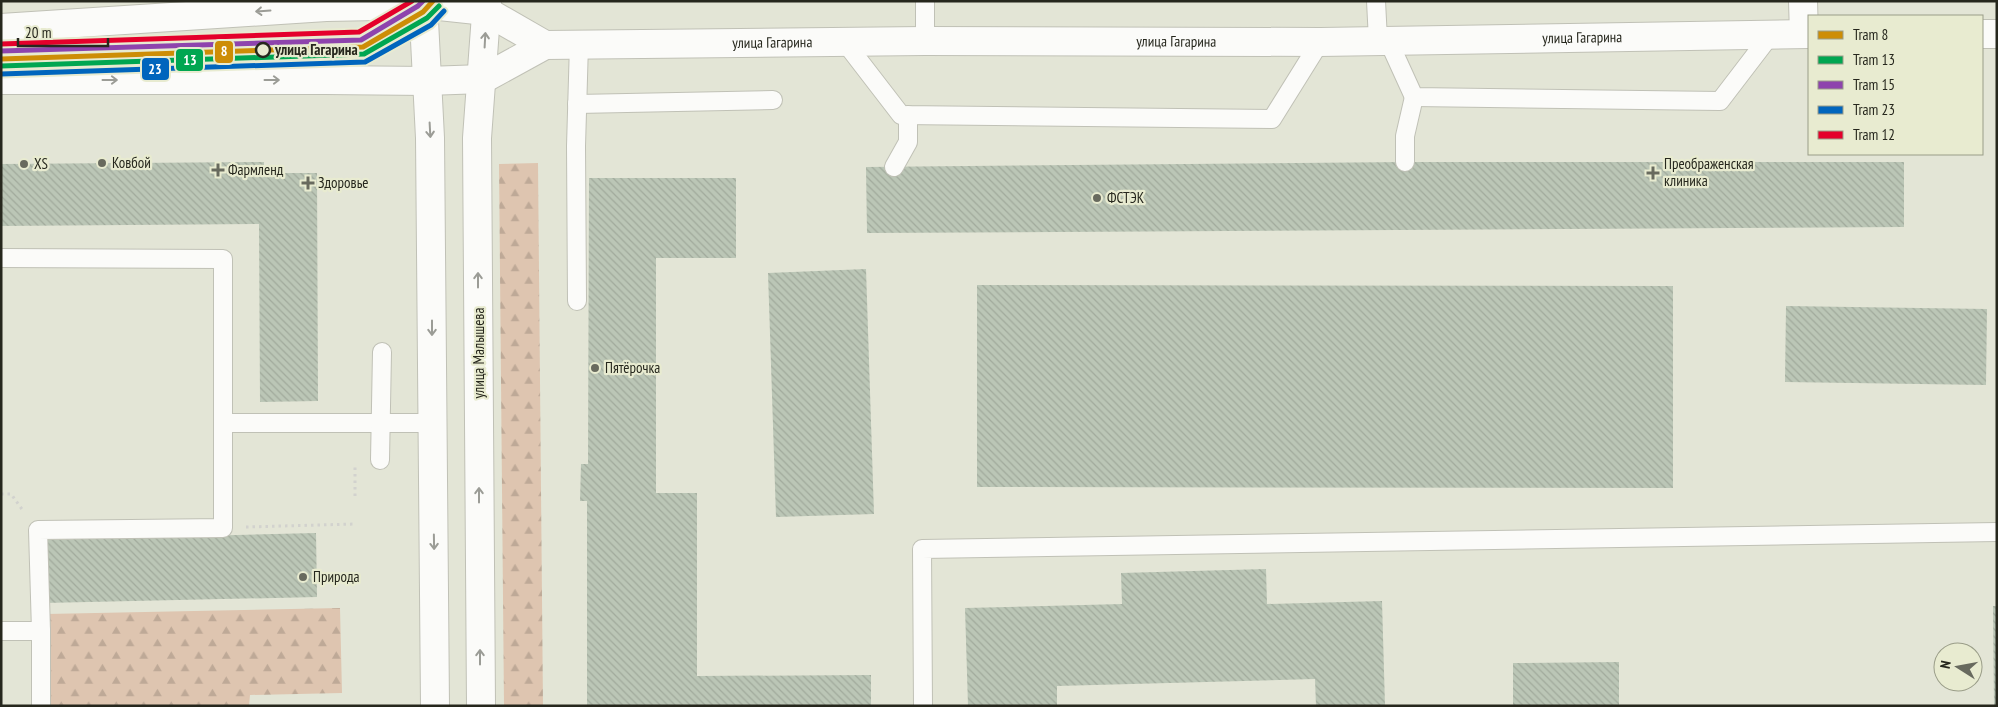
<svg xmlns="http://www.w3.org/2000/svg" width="1998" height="707" font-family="'PT Sans Narrow',sans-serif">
<defs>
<pattern id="forest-firs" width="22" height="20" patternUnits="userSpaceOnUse" patternTransform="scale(1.25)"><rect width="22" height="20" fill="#dec5b0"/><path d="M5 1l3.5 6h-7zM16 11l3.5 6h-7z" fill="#bea997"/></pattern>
<pattern id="building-back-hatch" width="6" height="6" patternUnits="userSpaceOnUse" patternTransform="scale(1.25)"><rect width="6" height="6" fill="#bbc6b6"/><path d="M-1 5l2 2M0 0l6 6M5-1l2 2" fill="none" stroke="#a1aa9c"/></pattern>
</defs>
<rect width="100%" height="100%" fill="#e3e5d6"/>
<g fill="url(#forest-firs)">
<path d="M538,163L543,706H504L499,164Z"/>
<path d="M340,608L342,693L250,695L249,706H47L46,614Z"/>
</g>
<g fill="url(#building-back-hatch)">
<path d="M264,162V173H317L318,401L260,402L259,224L1,226V164Z"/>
<path d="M1405,162H1904V227L867,233L866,167Z"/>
<path d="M589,178H736V258H656V493H697V676L871,675V706H587V501H580L581,464H588Z"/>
<path d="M866,269L874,514L776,517L768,273Z"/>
<path d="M977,285L1673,286V488L977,487Z"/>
<path d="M1786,306L1987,309L1986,385L1785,382Z"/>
<path d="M316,533L317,597L44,603L43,540Z"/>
<path d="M1266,569L1267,604L1382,601L1385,706H1316L1315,679L1057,686V706H968L965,608L1122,604L1121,573Z"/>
<path d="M1993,606H1997V706H1994Z"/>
<path d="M1619,662V706H1513V663Z"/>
</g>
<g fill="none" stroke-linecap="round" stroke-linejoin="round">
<defs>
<g id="lane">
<path d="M925,1V41"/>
<path d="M1376,1L1378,40"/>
<path d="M1388,40L1414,97L1720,101L1772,33"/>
<path d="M844,41L901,115L1272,119L1320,42"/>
<path d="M577,104L773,100"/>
<path d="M1405,162V136L1414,97"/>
<path d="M894,167L908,142V115"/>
<path d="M1,258L223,259V528L38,530L41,631"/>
<path d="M577,301L576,146L579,44"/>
<path d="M223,423H433"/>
<path d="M380,460L382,352"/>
<path d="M1,631H41V706"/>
<path d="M923,706L922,549L1997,532"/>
</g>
<g id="street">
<path d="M1803,1L1804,34"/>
<path d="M486,11L545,45"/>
<path d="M1982,34H1997"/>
<path id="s1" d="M483,79L545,45L925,41L1320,42L1809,34"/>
</g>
<g id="secondary">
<path d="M1,28L326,7L430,5L486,11"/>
<path d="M1,80H325L427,81L483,79"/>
</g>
<g id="primary">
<path d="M423,1L430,138L435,706"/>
<path d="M481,706L477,138L487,1"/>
</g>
</defs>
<use href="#lane" stroke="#c0c1b6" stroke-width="20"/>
<use href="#street" stroke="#c0c1b6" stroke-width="30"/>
<use href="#secondary" stroke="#c0c1b6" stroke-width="30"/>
<use href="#primary" stroke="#c0c1b6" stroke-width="30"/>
<g stroke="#d2d2ce" stroke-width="3" stroke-dasharray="2.5 4" stroke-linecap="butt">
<path d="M1,494H11L24,512"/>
<path d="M355,496V466"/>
<path d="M246,527L355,524"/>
</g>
<use href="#lane" stroke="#fbfbf9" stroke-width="18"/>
<use href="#street" stroke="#fbfbf9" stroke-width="28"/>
<use href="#secondary" stroke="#fbfbf9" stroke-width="28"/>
<use href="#primary" stroke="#fbfbf9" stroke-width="28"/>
<defs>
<path id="tram-1" d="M1,59L363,47L423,12L433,1"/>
<path id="tram-2" d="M1,66L364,54L427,18L439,6"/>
<path id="tram-3" d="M1,51L361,40L418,6L423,1"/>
<path id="tram-4" d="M1,74L365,62L431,25L444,11"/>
<path id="tram-5" d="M1,44L359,32L412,1"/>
</defs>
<use href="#tram-1" stroke="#e8ebd0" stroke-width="9"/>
<use href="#tram-2" stroke="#e8ebd0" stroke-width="9"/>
<use href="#tram-3" stroke="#e8ebd0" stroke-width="9"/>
<use href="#tram-4" stroke="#e8ebd0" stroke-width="9"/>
<use href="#tram-5" stroke="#e8ebd0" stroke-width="9"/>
<use href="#tram-1" stroke="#cd8d06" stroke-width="5"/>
<use href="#tram-2" stroke="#00a651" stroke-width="5"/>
<use href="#tram-3" stroke="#8e44ad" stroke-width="5"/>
<use href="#tram-4" stroke="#0065bd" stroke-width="5"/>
<use href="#tram-5" stroke="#e4002b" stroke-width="5"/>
</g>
<defs><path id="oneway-shaft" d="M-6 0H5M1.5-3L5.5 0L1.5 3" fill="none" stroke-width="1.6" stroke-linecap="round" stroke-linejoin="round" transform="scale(1.25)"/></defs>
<g stroke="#9b9c96">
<use href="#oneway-shaft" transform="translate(263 11) rotate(176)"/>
<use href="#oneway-shaft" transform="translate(485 40) rotate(-87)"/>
<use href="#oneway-shaft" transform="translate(110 80)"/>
<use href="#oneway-shaft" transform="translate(272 80)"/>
<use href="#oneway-shaft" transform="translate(430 130) rotate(87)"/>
<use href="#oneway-shaft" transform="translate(478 280) rotate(-90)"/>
<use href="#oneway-shaft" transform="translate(432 328) rotate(90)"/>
<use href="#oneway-shaft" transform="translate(479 495) rotate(-90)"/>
<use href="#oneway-shaft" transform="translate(434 542) rotate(89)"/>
<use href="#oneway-shaft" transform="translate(480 657) rotate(-90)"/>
</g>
<circle fill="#e8ebd0" stroke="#26271d" stroke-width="2.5" cx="263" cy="50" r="7"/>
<g fill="#686a5e" stroke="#e8ebd0" stroke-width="2">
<circle cx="102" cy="163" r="5"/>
<circle cx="24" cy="164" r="5"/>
<path d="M215.5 162.5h5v5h5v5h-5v5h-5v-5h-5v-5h5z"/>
<path d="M1650.5 165.5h5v5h5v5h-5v5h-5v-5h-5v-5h5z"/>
<path d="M305.5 175.5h5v5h5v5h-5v5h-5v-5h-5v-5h5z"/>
<circle cx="1097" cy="198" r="5"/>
<circle cx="595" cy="368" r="5"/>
<circle cx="303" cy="577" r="5"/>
</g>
<g text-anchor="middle" stroke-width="4.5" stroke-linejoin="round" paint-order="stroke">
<g font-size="15" fill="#26271d" stroke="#e8ebd0">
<text dy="5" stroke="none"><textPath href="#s1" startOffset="1108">улица Гагарина</textPath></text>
<text dy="5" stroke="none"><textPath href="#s1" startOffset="702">улица Гагарина</textPath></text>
<text dy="5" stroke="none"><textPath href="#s1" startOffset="298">улица Гагарина</textPath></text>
<text transform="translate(479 353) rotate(-90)" y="5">улица Малышева</text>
</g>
<g font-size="15" font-weight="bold" fill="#26271d" stroke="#e8ebd0" text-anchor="start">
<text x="275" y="55">улица Гагарина</text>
</g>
<g font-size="15" fill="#26271d" stroke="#e8ebd0" text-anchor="start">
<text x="112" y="168">Ковбой</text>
<text x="34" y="169">XS</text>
<text x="1664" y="169">Преображенская<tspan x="1664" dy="17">клиника</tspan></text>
<text x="228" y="175">Фармленд</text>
<text x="318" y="188">Здоровье</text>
<text x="1107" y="203">ФСТЭК</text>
<text x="605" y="373">Пятёрочка</text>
<text x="313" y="582">Природа</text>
</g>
</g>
<g stroke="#e8ebd0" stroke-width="2">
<rect x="214" y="40" width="20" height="24" rx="5" fill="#cd8d06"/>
<rect x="175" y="48" width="29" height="24" rx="5" fill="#00a651"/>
<rect x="141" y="57" width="29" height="24" rx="5" fill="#0065bd"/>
</g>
<g font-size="14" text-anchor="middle" font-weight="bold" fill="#fff">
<text x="224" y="56">8</text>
<text x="190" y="65">13</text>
<text x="155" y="74">23</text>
</g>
<rect width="1998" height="707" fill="none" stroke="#26271d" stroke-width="5"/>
<rect x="1808" y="15" width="175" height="140" fill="#e8ebd0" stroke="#9a9d88"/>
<rect x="1818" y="31" width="25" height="8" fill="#cd8d06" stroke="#9a9d88"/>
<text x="1853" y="40" font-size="15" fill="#26271d">Tram 8</text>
<rect x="1818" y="56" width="25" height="8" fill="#00a651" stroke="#9a9d88"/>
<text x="1853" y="65" font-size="15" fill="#26271d">Tram 13</text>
<rect x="1818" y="81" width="25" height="8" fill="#8e44ad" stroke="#9a9d88"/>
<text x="1853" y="90" font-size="15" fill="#26271d">Tram 15</text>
<rect x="1818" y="106" width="25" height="8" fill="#0065bd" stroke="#9a9d88"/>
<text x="1853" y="115" font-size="15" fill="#26271d">Tram 23</text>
<rect x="1818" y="131" width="25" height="8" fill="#e4002b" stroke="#9a9d88"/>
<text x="1853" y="140" font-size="15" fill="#26271d">Tram 12</text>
<g transform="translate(1958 667) rotate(281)"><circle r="24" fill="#e8ebd0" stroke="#9a9d88"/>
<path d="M0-4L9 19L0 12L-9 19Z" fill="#686a5e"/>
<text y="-8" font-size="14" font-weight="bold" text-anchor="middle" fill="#26271d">N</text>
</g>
<path d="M18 38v8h90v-8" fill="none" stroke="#26271d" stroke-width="2.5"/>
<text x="25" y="38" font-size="15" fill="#26271d" stroke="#e8ebd0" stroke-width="4" paint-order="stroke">20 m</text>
</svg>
